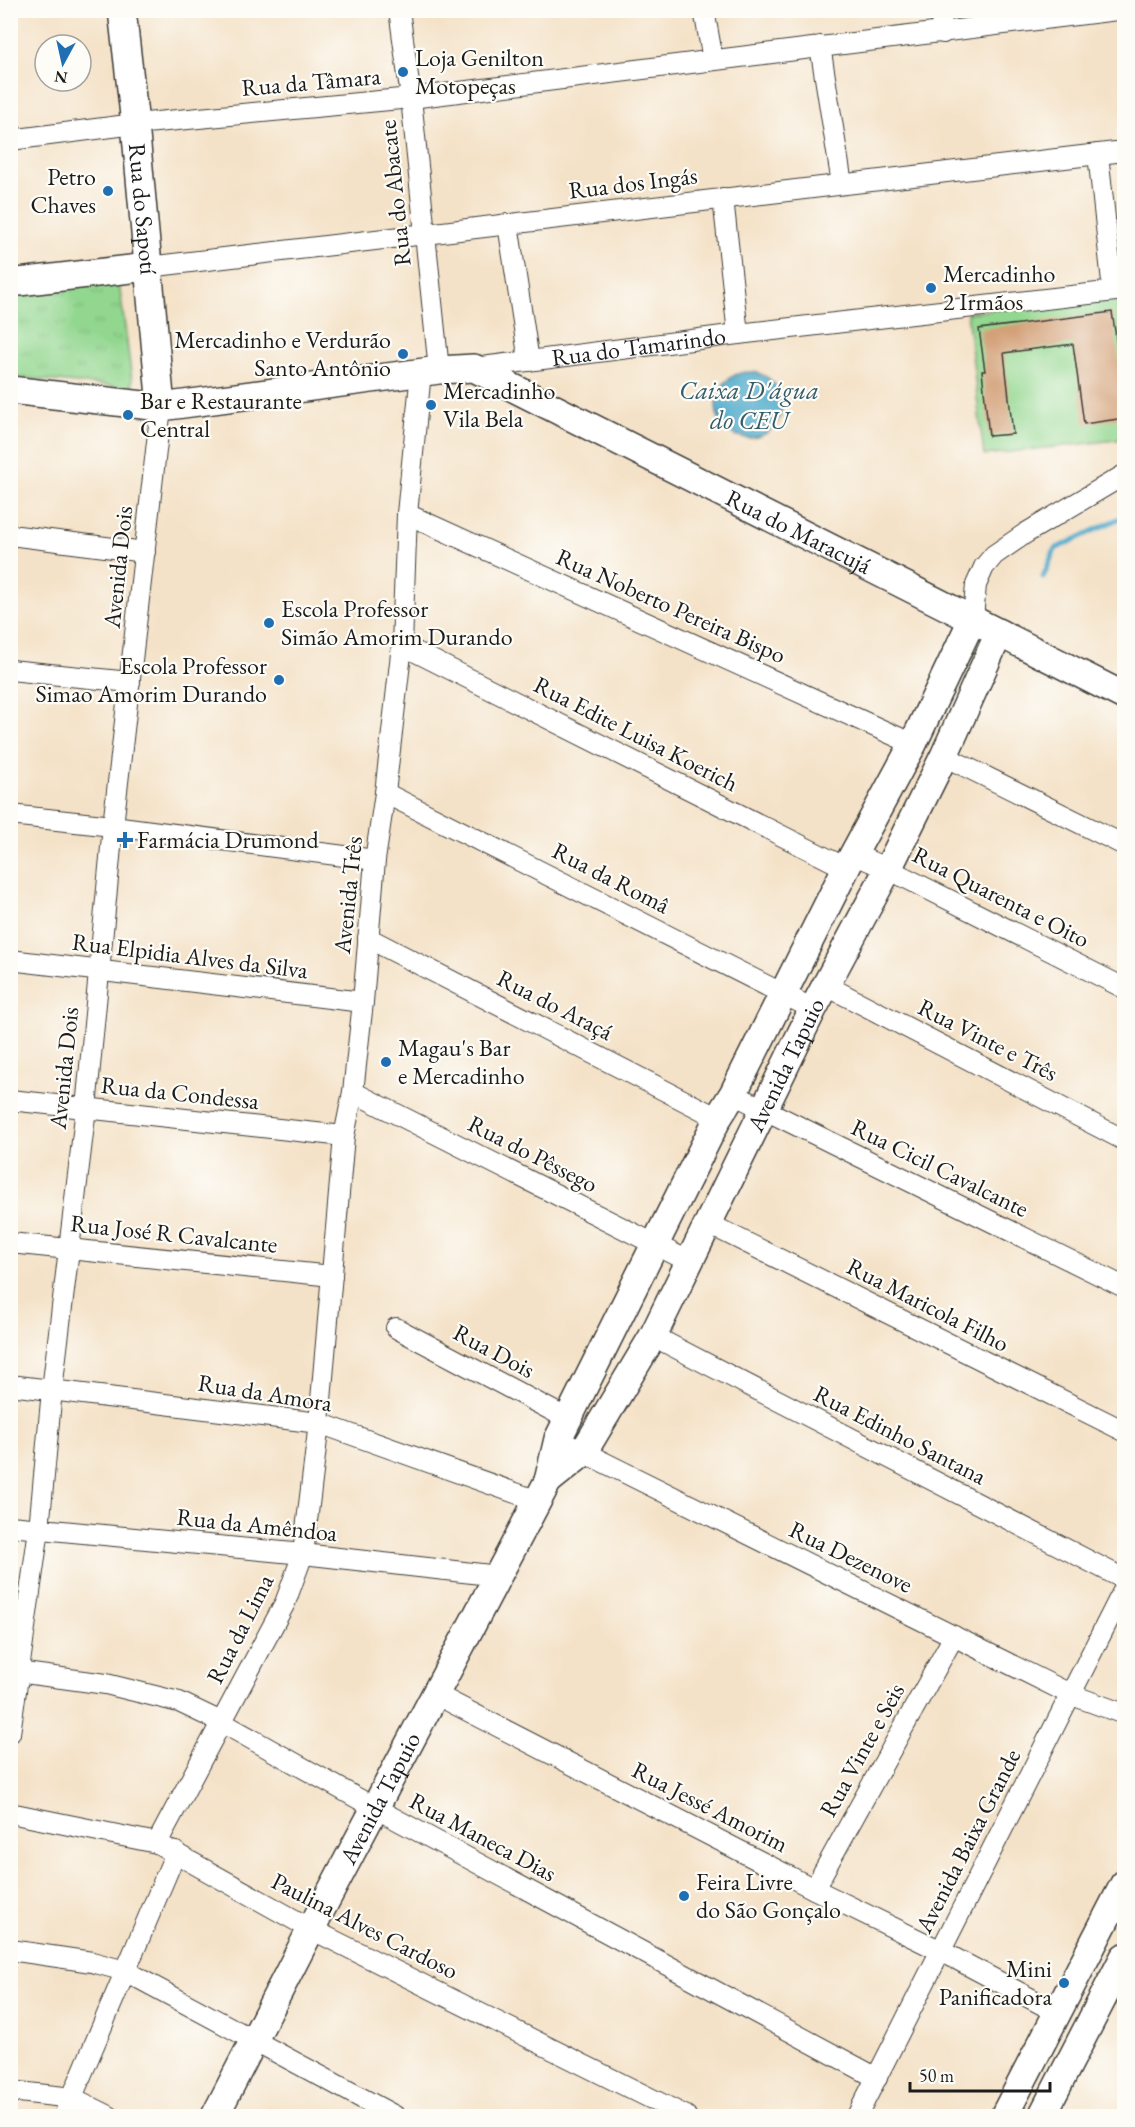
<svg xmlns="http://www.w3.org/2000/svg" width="1135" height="2127" font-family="'EB Garamond',serif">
<defs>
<pattern id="park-tufts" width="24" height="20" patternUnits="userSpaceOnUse" patternTransform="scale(1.5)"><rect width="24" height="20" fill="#92d78f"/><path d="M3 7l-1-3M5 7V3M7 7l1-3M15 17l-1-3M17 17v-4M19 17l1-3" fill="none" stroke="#7db87b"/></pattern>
</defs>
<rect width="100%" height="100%" fill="#fdfcf7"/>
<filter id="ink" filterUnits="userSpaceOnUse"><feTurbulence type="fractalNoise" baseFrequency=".0167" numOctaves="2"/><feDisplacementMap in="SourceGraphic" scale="12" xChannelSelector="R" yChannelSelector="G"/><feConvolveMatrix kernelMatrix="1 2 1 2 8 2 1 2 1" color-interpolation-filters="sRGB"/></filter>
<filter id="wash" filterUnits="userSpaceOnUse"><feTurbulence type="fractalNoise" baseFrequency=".008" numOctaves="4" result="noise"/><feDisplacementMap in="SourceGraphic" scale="24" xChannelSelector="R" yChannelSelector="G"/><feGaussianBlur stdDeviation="1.35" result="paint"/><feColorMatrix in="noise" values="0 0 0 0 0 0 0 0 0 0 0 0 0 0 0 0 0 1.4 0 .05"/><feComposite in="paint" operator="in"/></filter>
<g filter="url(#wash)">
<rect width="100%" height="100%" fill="#f4e2c8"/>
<path fill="url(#park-tufts)" stroke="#577a56" stroke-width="1.5" d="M118,275L133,388L11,377L10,288Z"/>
<path fill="#92d78f" stroke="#577a56" stroke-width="1.5" d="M1116,296L1124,367V439L984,455L967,313Z"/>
<circle fill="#4daacb" stroke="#346374" stroke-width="1.5" cx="749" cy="405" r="33"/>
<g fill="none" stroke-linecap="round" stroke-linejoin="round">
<path stroke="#4daacb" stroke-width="5" d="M1043,577L1055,549L1124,516"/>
</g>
<g id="blocks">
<path fill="#d3a078" d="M1112,312L1125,395V418L1084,424L1073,344L1004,353L1013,434L989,436L982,371H985L979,329Z"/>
</g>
</g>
<g filter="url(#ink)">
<use href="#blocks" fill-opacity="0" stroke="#3c3a36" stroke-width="1.5"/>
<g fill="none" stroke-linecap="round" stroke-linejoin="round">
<defs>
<g id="street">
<path d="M399,10L411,98L439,370"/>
<path d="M704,10L713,60"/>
<path d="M940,10L943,33"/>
<path d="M820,46L842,184"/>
<path d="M10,140L135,124L411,98L1117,10"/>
<path d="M1098,154L1113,291"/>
<path d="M723,198L738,334"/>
<path d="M508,224L529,361"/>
<path d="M148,267L1124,151"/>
<path id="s1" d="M474,368L738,334L1124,290"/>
<path d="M407,514L913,744"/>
<path d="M10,535L145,552"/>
<path d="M973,618L976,585L984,567L994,555L1026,533L1124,475"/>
<path d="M402,645L846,868"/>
<path d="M10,670L130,682"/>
<path d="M944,756L1124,845"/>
<path d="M385,793L813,1009"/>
<path d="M10,815L113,826L375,860"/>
<path d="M853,854L888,869L1124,988"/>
<path d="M368,938L718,1118"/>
<path d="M10,960L363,1002"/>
<path d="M827,986L1124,1140"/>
<path d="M353,1092L690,1262"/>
<path d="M733,1094L1124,1287"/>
<path d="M10,1100L344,1136"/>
<path d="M709,1224L1124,1431"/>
<path d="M10,1243L332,1276"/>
<path d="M396,1328L568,1419"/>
<path d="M653,1336L1124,1579"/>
<path d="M10,1385L319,1423L538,1501"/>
<path d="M571,1446L1072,1695L1124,1714"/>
<path d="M10,1526L303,1554L499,1576"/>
<path d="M10,1671L106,1684L179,1702L221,1722L375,1808L877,2078"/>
<path d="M435,1694L814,1889L941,1951L1058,2013"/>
<path d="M10,1733L39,1529L52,1390L86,1108L113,826L161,407"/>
<path d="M10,1813L157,1843L311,1929L686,2116"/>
<path d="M157,1843L285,1603L303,1554L319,1423L344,1136L353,1092L363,1002L375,860L385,793L402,645L407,514L421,372"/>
<path d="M814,1889L954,1636"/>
<path d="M10,1950L92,1962L125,1971L395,2116"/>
<path d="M10,2091L73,2098L109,2116"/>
<path d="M64,2116L176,1852"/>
<path d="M857,2116L1124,1589"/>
</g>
<g id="secondary">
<path id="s2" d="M122,10L135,124L161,407"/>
<path d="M10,283L148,267"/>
<path id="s3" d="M10,390L161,407L439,370L474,368L1124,696"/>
<path id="s4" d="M548,1481L583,1453L653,1336L813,1009L888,869L944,756L999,633"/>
<path id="s5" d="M215,2116L311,1929L548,1481L558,1439L718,1118L733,1094L846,868L913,744L973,618"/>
<path d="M1004,2116L1124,1884"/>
<path d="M1042,2116L1124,1957"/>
</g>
</defs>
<use href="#street" stroke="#3c3a36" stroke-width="22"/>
<use href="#secondary" stroke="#3c3a36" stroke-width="30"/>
<use href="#street" stroke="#fff" stroke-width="20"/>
<use href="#secondary" stroke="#fff" stroke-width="27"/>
</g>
</g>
<g fill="#1f6fb2" stroke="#fdfcf7" stroke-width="2">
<circle cx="403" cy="72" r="6"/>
<circle cx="108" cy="191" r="6"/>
<circle cx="931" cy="288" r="6"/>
<circle cx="403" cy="354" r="6"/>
<circle cx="431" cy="405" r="6"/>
<circle cx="128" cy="415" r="6"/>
<circle cx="269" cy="623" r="6"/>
<circle cx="279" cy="680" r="6"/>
<path d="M122 831h6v6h6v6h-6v6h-6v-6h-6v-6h6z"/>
<circle cx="386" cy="1062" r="6"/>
<circle cx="684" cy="1896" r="6"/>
<circle cx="1064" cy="1983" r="6"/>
</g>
<g text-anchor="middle" stroke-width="4.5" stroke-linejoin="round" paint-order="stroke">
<g font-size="24" fill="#1c1c1c" stroke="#fdfcf7" text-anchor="start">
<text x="415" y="66">Loja Genilton<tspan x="415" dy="28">Motopeças</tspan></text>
<text x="96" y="185" text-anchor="end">Petro<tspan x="96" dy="28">Chaves</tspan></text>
<text x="943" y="282">Mercadinho<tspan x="943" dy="28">2 Irmãos</tspan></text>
<text x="391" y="348" text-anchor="end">Mercadinho e Verdurão<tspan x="391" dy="28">Santo Antônio</tspan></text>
<text x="443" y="399">Mercadinho<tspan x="443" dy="28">Vila Bela</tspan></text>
<text x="140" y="409">Bar e Restaurante<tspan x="140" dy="28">Central</tspan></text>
<text x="281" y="617">Escola Professor<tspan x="281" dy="28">Simão Amorim Durando</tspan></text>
<text x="267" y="674" text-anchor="end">Escola Professor<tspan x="267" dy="28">Simao Amorim Durando</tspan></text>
<text x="137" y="848">Farmácia Drumond</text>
<text x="398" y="1056">Magau's Bar<tspan x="398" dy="28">e Mercadinho</tspan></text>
<text x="696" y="1890">Feira Livre<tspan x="696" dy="28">do São Gonçalo</tspan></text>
<text x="1052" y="1977" text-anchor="end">Mini<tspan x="1052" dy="28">Panificadora</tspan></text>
</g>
<g font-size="24" fill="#1c1c1c" stroke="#fdfcf7">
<text transform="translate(311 82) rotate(-5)" y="8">Rua da Tâmara</text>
<text transform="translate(633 183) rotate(-7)" y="8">Rua dos Ingás</text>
<text transform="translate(395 193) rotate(-96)" y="8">Rua do Abacate</text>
<text dy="8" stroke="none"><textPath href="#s2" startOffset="200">Rua do Sapotí</textPath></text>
<text dy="8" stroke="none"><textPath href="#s1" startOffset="166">Rua do Tamarindo</textPath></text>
<text dy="8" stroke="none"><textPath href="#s3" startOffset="831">Rua do Maracujá</textPath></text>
<text transform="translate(118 567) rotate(-84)" y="8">Avenida Dois</text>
<text transform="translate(671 606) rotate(24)" y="8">Rua Noberto Pereira Bispo</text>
<text transform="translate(636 734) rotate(27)" y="8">Rua Edite Luisa Koerich</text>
<text transform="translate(611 878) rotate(27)" y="8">Rua da Româ</text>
<text transform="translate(348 895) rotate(-84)" y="8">Avenida Três</text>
<text transform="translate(1001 897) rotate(27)" y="8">Rua Quarenta e Oito</text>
<text transform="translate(190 956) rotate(7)" y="8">Rua Elpidia Alves da Silva</text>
<text transform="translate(555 1005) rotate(27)" y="8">Rua do Araçá</text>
<text transform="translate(988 1040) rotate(27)" y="8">Rua Vinte e Três</text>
<text dy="8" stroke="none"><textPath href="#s4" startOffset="483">Avenida Tapuio</textPath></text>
<text transform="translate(64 1068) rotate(-84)" y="8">Avenida Dois</text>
<text transform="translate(180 1093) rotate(6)" y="8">Rua da Condessa</text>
<text transform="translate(533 1154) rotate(27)" y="8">Rua do Pêssego</text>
<text transform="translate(940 1168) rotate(26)" y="8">Rua Cicil Cavalcante</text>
<text transform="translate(174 1234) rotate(6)" y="8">Rua José R Cavalcante</text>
<text transform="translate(928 1305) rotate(27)" y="8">Rua Maricola Filho</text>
<text transform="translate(494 1351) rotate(28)" y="8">Rua Dois</text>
<text transform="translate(265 1393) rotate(9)" y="8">Rua da Amora</text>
<text transform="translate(900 1435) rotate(27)" y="8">Rua Edinho Santana</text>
<text transform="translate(257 1525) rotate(6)" y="8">Rua da Amêndoa</text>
<text transform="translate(851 1557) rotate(26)" y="8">Rua Dezenove</text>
<text transform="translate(240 1629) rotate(-63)" y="8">Rua da Lima</text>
<text transform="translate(862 1750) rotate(-61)" y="8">Rua Vinte e Seis</text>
<text dy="8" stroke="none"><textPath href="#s5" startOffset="358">Avenida Tapuio</textPath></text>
<text transform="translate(710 1807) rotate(27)" y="8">Rua Jessé Amorim</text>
<text transform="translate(483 1837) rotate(28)" y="8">Rua Maneca Dias</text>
<text transform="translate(968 1841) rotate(-63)" y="8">Avenida Baixa Grande</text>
<text transform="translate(365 1926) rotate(27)" y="8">Paulina Alves Cardoso</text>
</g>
<g font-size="26" font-style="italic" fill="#325c6b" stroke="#fdfcf7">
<text x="749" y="399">Caixa D'água<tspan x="749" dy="30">do CEU</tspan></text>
</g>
</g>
<rect width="1135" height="2127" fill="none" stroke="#fdfcf7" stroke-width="36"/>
<g transform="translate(63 63) rotate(188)"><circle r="28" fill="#fdfcf7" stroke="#a3a29f" stroke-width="1.5"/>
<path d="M0-4.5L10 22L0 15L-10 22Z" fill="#1f6fb2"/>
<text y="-9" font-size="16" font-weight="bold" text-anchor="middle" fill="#1c1c1c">N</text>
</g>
<path d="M910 2082v9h140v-9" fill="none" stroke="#1c1c1c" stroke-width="3"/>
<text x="919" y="2082" font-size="18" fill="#1c1c1c" stroke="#fdfcf7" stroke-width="4.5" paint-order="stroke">50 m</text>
</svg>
